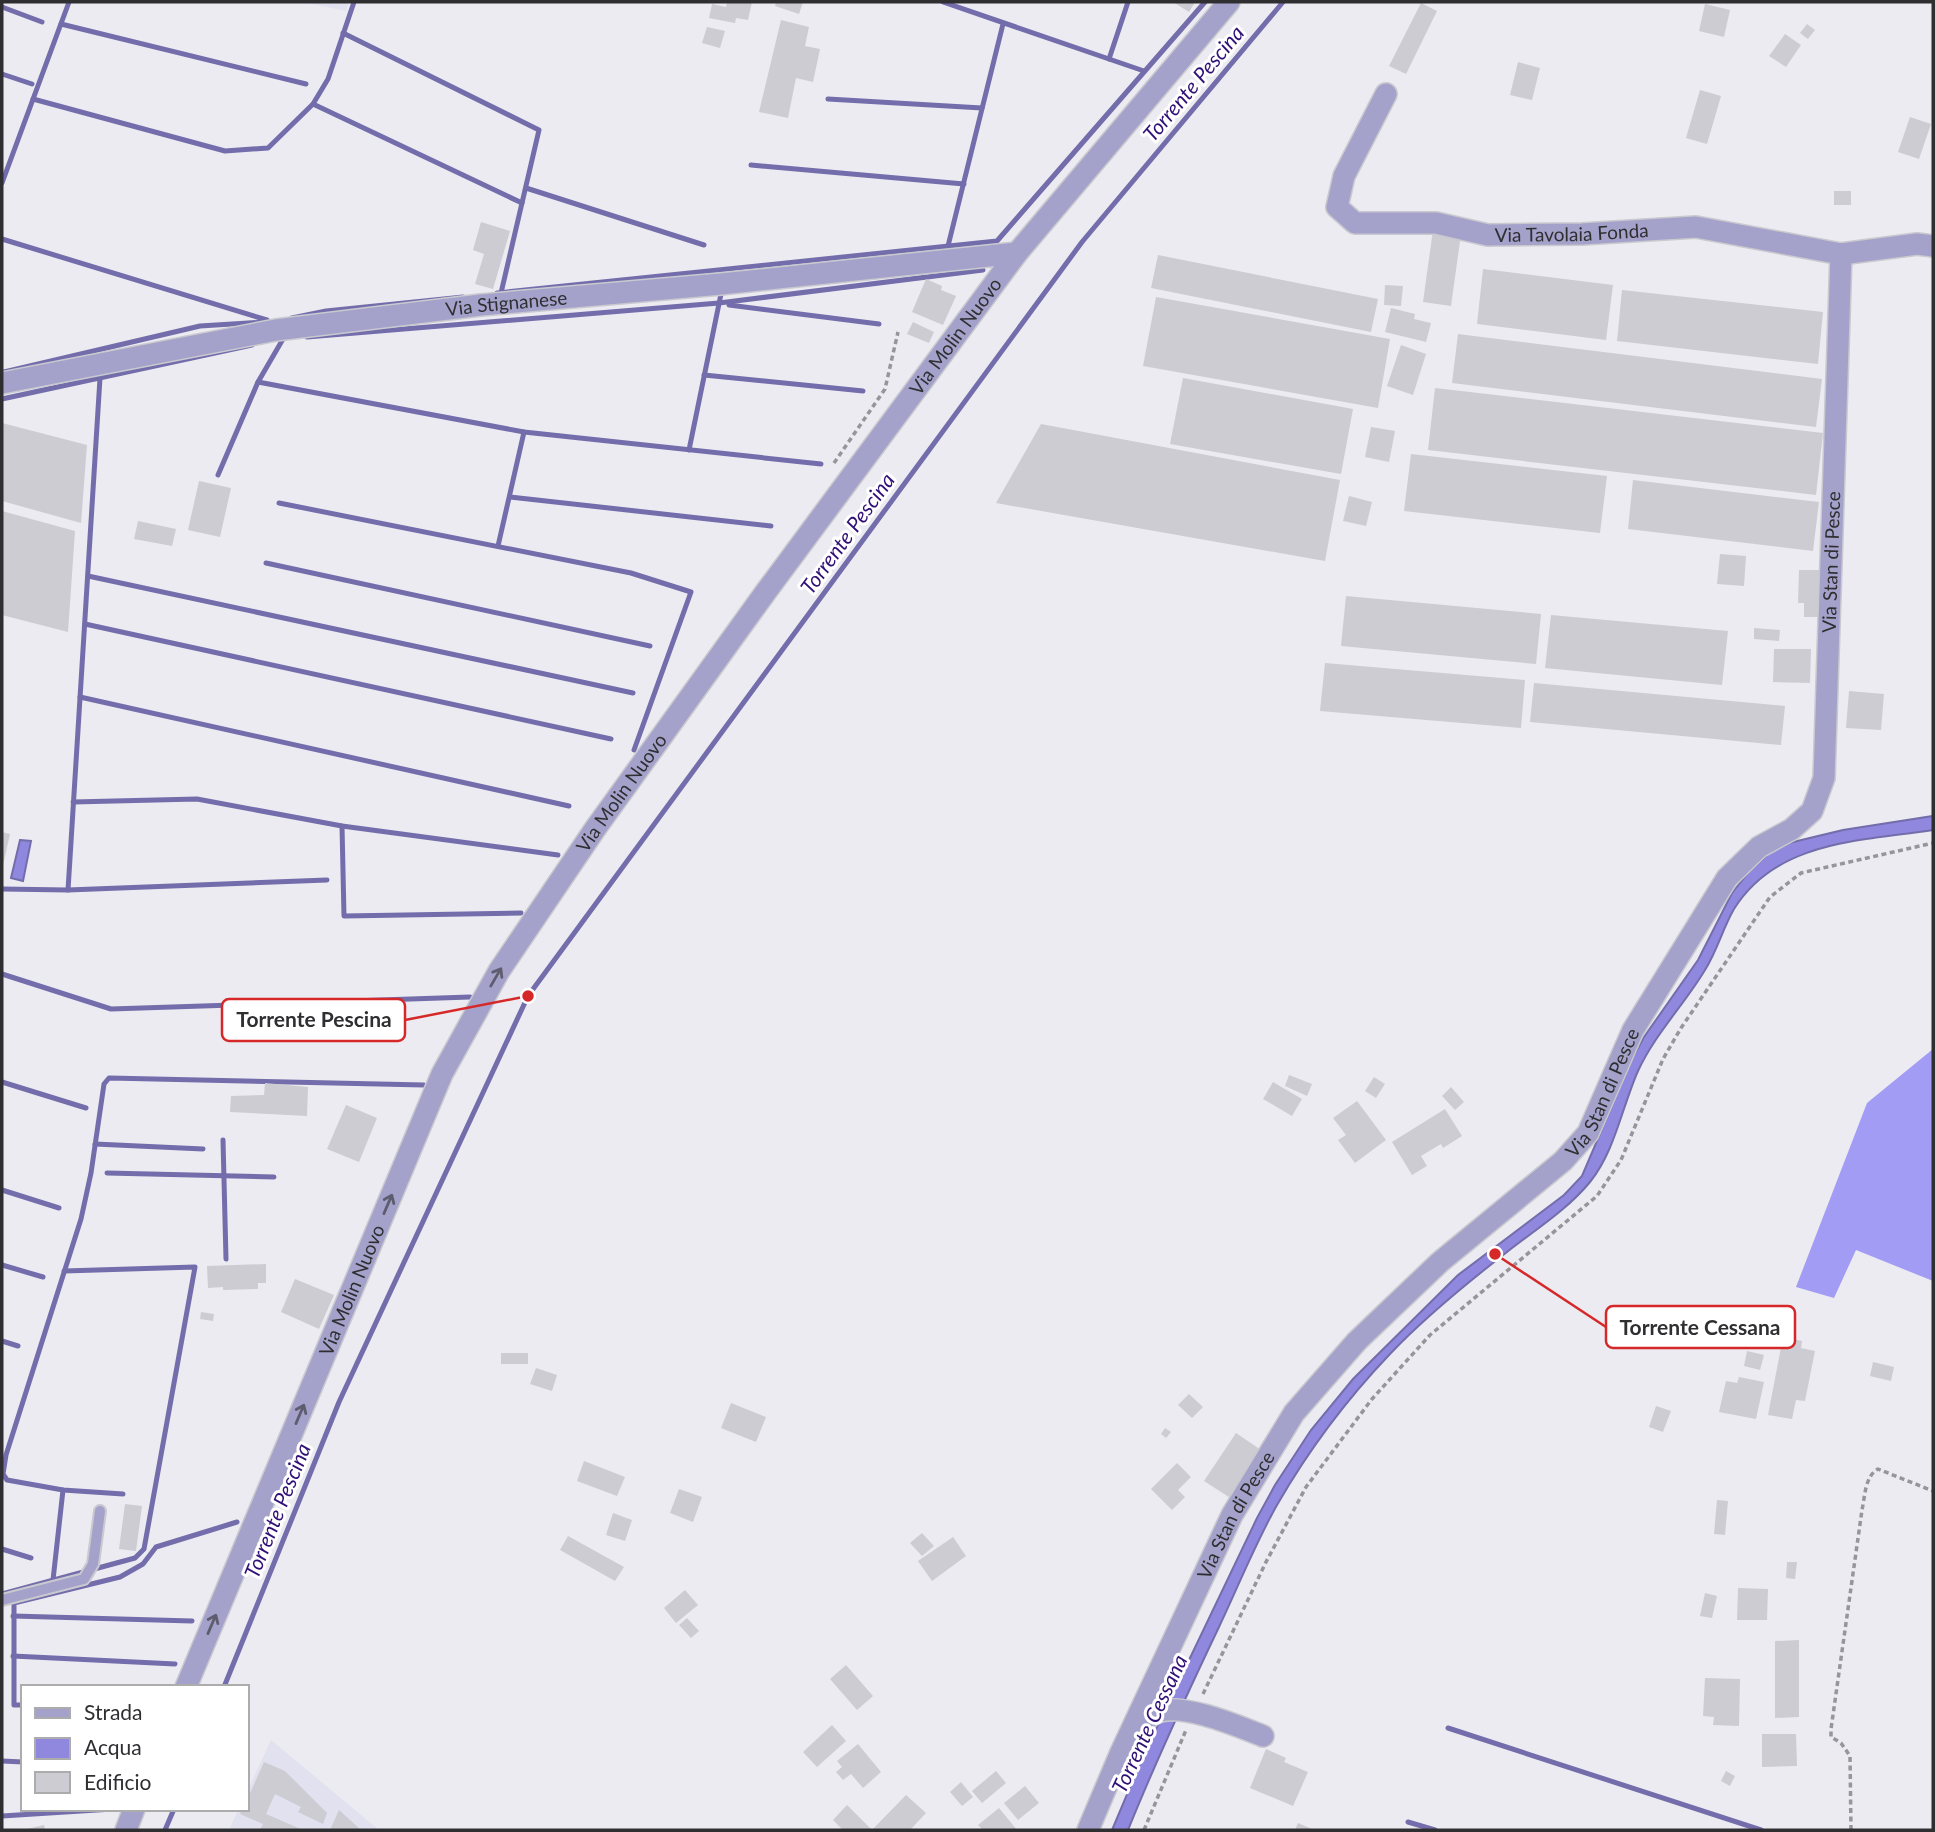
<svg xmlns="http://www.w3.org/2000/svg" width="1935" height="1832" font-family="Lato,sans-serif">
<rect width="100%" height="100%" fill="#ebebf1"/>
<g fill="#e1e1ef">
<path d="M303,2H349L346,11Z"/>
<path d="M271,1740L379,1830H229L239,1809H247V1792Z"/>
</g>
<path fill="#a39cf5" d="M1933,1049V1281L1856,1250L1834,1298L1796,1287L1867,1103Z"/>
<g fill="#9088df" stroke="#736dab" stroke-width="2">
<path d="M1933,816V830C1862,841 1777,840 1734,909C1723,928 1717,951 1705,970C1684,1005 1655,1034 1638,1071C1622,1107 1615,1151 1590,1182C1567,1210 1535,1230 1507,1252C1467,1283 1425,1317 1390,1354C1347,1399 1308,1451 1277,1505C1255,1544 1238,1587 1219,1627C1187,1694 1156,1761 1128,1830H1112L1144,1754L1257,1518L1275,1485L1311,1430L1353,1379L1458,1275L1564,1195L1582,1176L1632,1059L1644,1037L1698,960L1732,893L1748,873L1768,854L1789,843L1843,830Z"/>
<path d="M20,840L31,841L23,881L11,878Z"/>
</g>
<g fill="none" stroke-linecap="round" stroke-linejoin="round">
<g stroke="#736dab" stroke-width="5">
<path d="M943,2L1144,71"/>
<path d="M2,7L42,22"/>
<path d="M61,24L306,84"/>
<path d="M343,33L539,130L501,293"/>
<path d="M1109,59L1128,2"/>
<path d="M2,74L32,84"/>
<path d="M33,99L225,151L268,148L313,104L328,79L354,2"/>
<path d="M828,99L982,108"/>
<path d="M313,104L522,203"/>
<path d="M751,165L964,184"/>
<path d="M2,183L69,2"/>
<path d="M526,188L704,245"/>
<path d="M2,239L267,320"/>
<path d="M948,246L1003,24"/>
<path d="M497,293L997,241L1205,2"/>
<path d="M729,305L879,324"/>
<path d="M292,318L326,311L463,297"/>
<path d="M307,337L719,303L983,270"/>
<path d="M4,372L200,326L265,322"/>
<path d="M704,375L863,391"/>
<path d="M258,382L524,432L821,464"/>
<path d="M2,399L252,345"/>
<path d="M689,450L721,294"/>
<path d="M218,475L258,382L283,339"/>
<path d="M510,497L771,526"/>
<path d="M279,503L631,573L691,592L634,750"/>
<path d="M498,546L524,432"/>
<path d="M266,563L650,646"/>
<path d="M88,576L633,693"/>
<path d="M85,624L611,739"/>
<path d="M80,697L569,806"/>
<path d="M73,802L197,799L342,826L558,855"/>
<path d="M342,826L344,916L521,913"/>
<path d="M2,889L68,890L327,880"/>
<path d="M68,890L100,378"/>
<path d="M2,974L111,1009L470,997"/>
<path d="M2,1082L86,1108"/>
<path d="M223,1140L226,1259"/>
<path d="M95,1144L203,1149"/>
<path d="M107,1173L274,1177"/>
<path d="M2,1190L59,1208"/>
<path d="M2,1265L43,1277"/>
<path d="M2,1341L18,1346"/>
<path d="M123,1494L63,1490L7,1480L3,1474L6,1455L81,1219L91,1173L104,1084L109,1078L424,1085"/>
<path d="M2,1549L31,1558"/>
<path d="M53,1580L63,1490"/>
<path d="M2,1594L135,1558L144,1549L195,1267L64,1271"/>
<path d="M13,1616L192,1621"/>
<path d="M13,1656L175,1664"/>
<path d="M224,1687L339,1402L528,996L1082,242L1283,2"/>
<path d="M23,1705H14V1603L120,1577L143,1564L156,1547L237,1522"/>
<path d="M1448,1728L1761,1830"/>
<path d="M2,1761L23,1762"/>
<path d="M2,1816L113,1809"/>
<path d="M1408,1822L1435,1830"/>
<path d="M165,1830L174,1809"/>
</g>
</g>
<g fill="#ccccd2">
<path d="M727,2H752L748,20L736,18L735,23L709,18L712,4L726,7Z"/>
<path d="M776,2H803L799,14L775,6Z"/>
<path d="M1173,2H1195L1189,12Z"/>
<path d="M1421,3L1437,11L1406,74L1389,66Z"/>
<path d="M1705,4L1730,10L1724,37L1699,31Z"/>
<path d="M781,20L809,27L805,46L820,49L813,82L796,78L788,118L759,112Z"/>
<path d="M1807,24L1815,30L1808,39L1800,33Z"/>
<path d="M707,27L725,31L720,48L702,43Z"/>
<path d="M1785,34L1801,45L1786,67L1769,56Z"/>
<path d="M1518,62L1540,68L1532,100L1510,95Z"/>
<path d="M1700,90L1721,96L1707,144L1686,138Z"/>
<path d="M1910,117L1931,124L1919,159L1898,152Z"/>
<rect x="1834" y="191" width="17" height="14"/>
<path d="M481,222L510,231L493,289L475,284L484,254L473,250Z"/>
<path d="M1433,230L1461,234L1451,306L1423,302Z"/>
<path d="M1158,255L1378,299L1371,332L1151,288Z"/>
<path d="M1483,269L1613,285L1606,340L1477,324Z"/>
<path d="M926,279L942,286L941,290L956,296L943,325L912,312Z"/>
<path d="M1385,285L1403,286L1401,306L1384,305Z"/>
<path d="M1622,290L1823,312L1818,364L1617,341Z"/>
<path d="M1156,297L1390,339L1378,408L1143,366Z"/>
<path d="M1391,308L1415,314L1414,319L1431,323L1426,342L1385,332Z"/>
<path d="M913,322L934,332L929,343L907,334Z"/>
<path d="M1458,334L1822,379L1816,427L1452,383Z"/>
<path d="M1401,345L1426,354L1413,395L1387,386Z"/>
<path d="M1183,378L1353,409L1341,474L1170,444Z"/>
<path d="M1435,388L1823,433L1816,495L1428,450Z"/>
<path d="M2,423L87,445L81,523L2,501Z"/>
<path d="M1041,424L1340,480L1325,561L996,503Z"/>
<path d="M1371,427L1395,431L1389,462L1365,457Z"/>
<path d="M1411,454L1607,476L1600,533L1404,511Z"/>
<path d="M1633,480L1819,502L1813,551L1628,529Z"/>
<path d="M199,481L231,488L220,537L188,530Z"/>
<path d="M1349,496L1372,502L1366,526L1343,521Z"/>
<path d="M2,511L75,531L68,632L2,615Z"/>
<path d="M138,521L176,529L172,546L134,539Z"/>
<path d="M1720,554L1746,556L1744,586L1717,584Z"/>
<path d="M1799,570H1830L1829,617H1804V603H1798Z"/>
<path d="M1346,596L1541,614L1536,664L1341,646Z"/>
<path d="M1551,615L1728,631L1722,685L1545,668Z"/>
<path d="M1754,628L1780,630L1779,641L1754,639Z"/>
<path d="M1774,649H1811L1810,683L1773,682Z"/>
<path d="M1325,663L1525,680L1521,728L1320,711Z"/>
<path d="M1534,683L1785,706L1781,745L1530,722Z"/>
<path d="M1849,691L1884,694L1881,730L1846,728Z"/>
<path d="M2,832L10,834L3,865H2Z"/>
<path d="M1289,1075L1312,1084L1307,1096L1285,1086Z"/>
<path d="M1374,1077L1385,1084L1376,1098L1365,1091Z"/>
<path d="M1273,1082L1302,1099L1292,1116L1263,1099Z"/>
<path d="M265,1083L308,1087L307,1116L230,1112L231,1096L264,1095Z"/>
<path d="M1451,1087L1464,1102L1455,1110L1442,1096Z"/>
<path d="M1357,1101L1386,1140L1355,1163L1338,1140L1346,1135L1333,1118Z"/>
<path d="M346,1105L377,1118L359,1162L327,1149Z"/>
<path d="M1445,1109L1462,1136L1443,1148L1441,1144L1421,1156L1427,1166L1412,1175L1392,1142Z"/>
<path d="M266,1264V1283H258V1289L223,1290V1287L208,1288L207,1266Z"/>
<path d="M295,1279L334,1295L319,1329L281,1312Z"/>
<path d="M201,1312L214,1314L213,1321L200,1319Z"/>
<path d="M1783,1337L1802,1341L1801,1348L1815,1351L1805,1401L1796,1400L1792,1419L1768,1415Z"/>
<path d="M1747,1351L1764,1355L1760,1370L1744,1366Z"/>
<rect x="501" y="1353" width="27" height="11"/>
<path d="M1873,1362L1894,1367L1891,1381L1870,1376Z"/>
<path d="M536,1368L557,1375L552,1391L530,1384Z"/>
<path d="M1739,1377L1764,1382L1756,1419L1719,1412L1726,1381L1737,1383Z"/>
<path d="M1189,1394L1203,1407L1192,1418L1178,1405Z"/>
<path d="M731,1403L766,1417L756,1442L721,1428Z"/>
<path d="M1656,1406L1671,1411L1663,1432L1649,1427Z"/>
<path d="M1165,1428L1171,1432L1166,1438L1161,1434Z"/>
<path d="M1236,1433L1264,1452L1232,1499L1204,1481Z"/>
<path d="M584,1461L625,1477L617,1496L577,1481Z"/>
<path d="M1177,1463L1191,1477L1178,1490L1185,1497L1172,1510L1151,1489Z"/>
<path d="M679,1489L702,1497L693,1522L670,1513Z"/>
<path d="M1717,1500L1728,1501L1725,1535L1714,1534Z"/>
<path d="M125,1504L142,1506L136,1551L119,1549Z"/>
<path d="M613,1513L632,1520L625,1541L606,1535Z"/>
<path d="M922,1533L934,1546L922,1556L910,1543Z"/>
<path d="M568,1536L624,1567L615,1581L560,1550Z"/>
<path d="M953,1537L966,1556L932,1581L918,1561Z"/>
<path d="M1787,1562H1797L1795,1579L1786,1578Z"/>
<path d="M1738,1588L1768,1589L1767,1620H1737Z"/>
<path d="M685,1590L698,1605L676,1623L664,1608Z"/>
<path d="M1705,1593L1717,1596L1712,1618L1700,1616Z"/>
<path d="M687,1618L699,1631L691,1638L679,1625Z"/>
<path d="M1799,1640V1717L1775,1718V1641Z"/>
<path d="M846,1665L873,1696L857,1710L830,1679Z"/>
<path d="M1705,1678L1740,1679L1739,1726L1713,1725L1714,1717L1703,1716Z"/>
<path d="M832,1725L846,1741L817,1767L803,1752Z"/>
<path d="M1762,1734H1796L1797,1766L1762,1767Z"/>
<path d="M858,1744L881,1772L863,1788L851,1774L843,1780L836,1772L842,1767L837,1761Z"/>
<path d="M1266,1749L1286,1758L1284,1762L1308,1772L1293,1806L1250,1788Z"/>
<path d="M264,1762L285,1771L327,1813L323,1824L298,1812L301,1807L275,1794L266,1814L303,1830H260L263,1824L240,1814L242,1809H247V1800Z"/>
<path d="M996,1771L1006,1783L982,1803L972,1791Z"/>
<path d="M1726,1771L1735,1776L1730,1786L1721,1781Z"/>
<path d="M961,1782L973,1797L962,1806L950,1792Z"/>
<path d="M1025,1786L1039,1803L1018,1820L1004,1803Z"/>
<path d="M906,1795L926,1813L910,1830H843L833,1820L847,1805L872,1830Z"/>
<path d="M999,1808L1017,1830H983L978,1825Z"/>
<path d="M339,1810L361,1830H330Z"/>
<path d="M1298,1823L1314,1830H1295Z"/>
<path d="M44,1825L45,1830H27V1829Z"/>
</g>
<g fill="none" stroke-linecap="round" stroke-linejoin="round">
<defs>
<path id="lane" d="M2,1600L84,1579L93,1564L100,1511"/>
<g id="street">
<path id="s1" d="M1386,94L1344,176L1337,207L1355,223H1436L1488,235L1582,234L1696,227L1841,254L1917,244L1933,246"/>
<path id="s2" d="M2,383L276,330L481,305L721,284L1017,253"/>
<path id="s3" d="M186,1687L442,1074L499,971L595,829L765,593L1017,253L1229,2"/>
<path d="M1135,1734C1141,1727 1146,1717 1155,1713C1180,1701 1238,1726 1263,1736"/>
<path d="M126,1830L134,1809"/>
<path id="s4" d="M1088,1830L1121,1752L1232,1515L1294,1413L1357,1341L1440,1262L1563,1161L1588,1133L1633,1030L1727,878L1759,847L1792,829L1812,811L1824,778L1841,254"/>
</g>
</defs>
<use href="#lane" stroke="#c9c9cf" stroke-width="14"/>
<use href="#street" stroke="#c9c9cf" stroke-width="24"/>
<g stroke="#95959a" stroke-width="3.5" stroke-dasharray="5 3.5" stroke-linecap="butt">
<path d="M834,463L885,389L898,332"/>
<path d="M1203,1694L1266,1562L1306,1487L1372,1399L1430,1335L1597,1196L1621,1160L1663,1059L1681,1028L1770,897L1801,873L1933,843"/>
<path d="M1144,1830L1186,1730"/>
<path d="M1851,1830L1850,1756L1841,1743L1831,1737V1729L1862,1510C1865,1496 1865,1476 1878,1469L1933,1491"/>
</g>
<use href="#lane" stroke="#a4a2ca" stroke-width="10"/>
<use href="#street" stroke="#a4a2ca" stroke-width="21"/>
</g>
<defs><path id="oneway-shaft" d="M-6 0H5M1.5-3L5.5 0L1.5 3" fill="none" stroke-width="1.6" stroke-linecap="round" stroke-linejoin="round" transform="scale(1.75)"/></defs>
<g stroke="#5e5d6f">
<use href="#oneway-shaft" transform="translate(496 977) rotate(-60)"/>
<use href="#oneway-shaft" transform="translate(388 1204) rotate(-67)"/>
<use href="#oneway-shaft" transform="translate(300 1414) rotate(-67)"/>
<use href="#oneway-shaft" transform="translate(212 1624) rotate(-67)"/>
</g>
<g text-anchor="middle" stroke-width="6" stroke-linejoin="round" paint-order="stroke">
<g font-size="19" fill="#2f2f32" stroke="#fff">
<text dy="7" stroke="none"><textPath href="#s1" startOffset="366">Via Tavolaia Fonda</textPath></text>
<text dy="7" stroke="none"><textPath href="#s2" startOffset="511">Via Stignanese</textPath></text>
<text dy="7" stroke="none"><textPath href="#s3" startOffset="1564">Via Molin Nuovo</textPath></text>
<text dy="7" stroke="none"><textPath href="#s4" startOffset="1524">Via Stan di Pesce</textPath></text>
<text dy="7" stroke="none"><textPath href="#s3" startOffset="998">Via Molin Nuovo</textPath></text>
<text dy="7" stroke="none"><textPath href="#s4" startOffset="915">Via Stan di Pesce</textPath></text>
<text dy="7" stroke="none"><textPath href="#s3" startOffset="430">Via Molin Nuovo</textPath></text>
<text dy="7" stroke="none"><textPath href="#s4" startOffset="348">Via Stan di Pesce</textPath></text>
</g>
<g font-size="21" font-style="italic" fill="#301077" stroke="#fff">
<text transform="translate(1194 84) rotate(-50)" y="7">Torrente Pescina</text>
<text transform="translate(848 534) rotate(-54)" y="7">Torrente Pescina</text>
<text transform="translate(278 1511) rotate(-68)" y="7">Torrente Pescina</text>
<text transform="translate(1150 1724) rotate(-65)" y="7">Torrente Cessana</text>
</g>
</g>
<path fill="none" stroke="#d62828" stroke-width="2.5" d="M528 996L405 1020M1495 1254L1606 1327"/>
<g fill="#d62828" stroke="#fff" stroke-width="2.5">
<circle cx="528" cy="996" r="7"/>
<circle cx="1495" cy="1254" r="7"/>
</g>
<g fill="#fff" stroke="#d62828" stroke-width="2.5">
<rect x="222" y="999" width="183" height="42" rx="7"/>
<rect x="1606" y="1306" width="189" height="42" rx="7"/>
</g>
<g font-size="21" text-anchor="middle" font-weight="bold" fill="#2f2f32">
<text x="314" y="1027">Torrente Pescina</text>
<text x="1700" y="1335">Torrente Cessana</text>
</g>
<rect width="1935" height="1832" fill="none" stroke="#2f2f32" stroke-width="7"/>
<rect x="21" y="1685" width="228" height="126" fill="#ffffff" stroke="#acacad" stroke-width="2"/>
<rect x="35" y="1708" width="35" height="10" fill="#a4a2ca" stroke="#acacad" stroke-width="2"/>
<text x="84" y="1720" font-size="21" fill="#2f2f32">Strada</text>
<rect x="35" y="1738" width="35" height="21" fill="#9088df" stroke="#acacad" stroke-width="2"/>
<text x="84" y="1755" font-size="21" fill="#2f2f32">Acqua</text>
<rect x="35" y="1772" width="35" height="21" fill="#ccccd2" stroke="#acacad" stroke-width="2"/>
<text x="84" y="1790" font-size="21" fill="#2f2f32">Edificio</text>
</svg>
